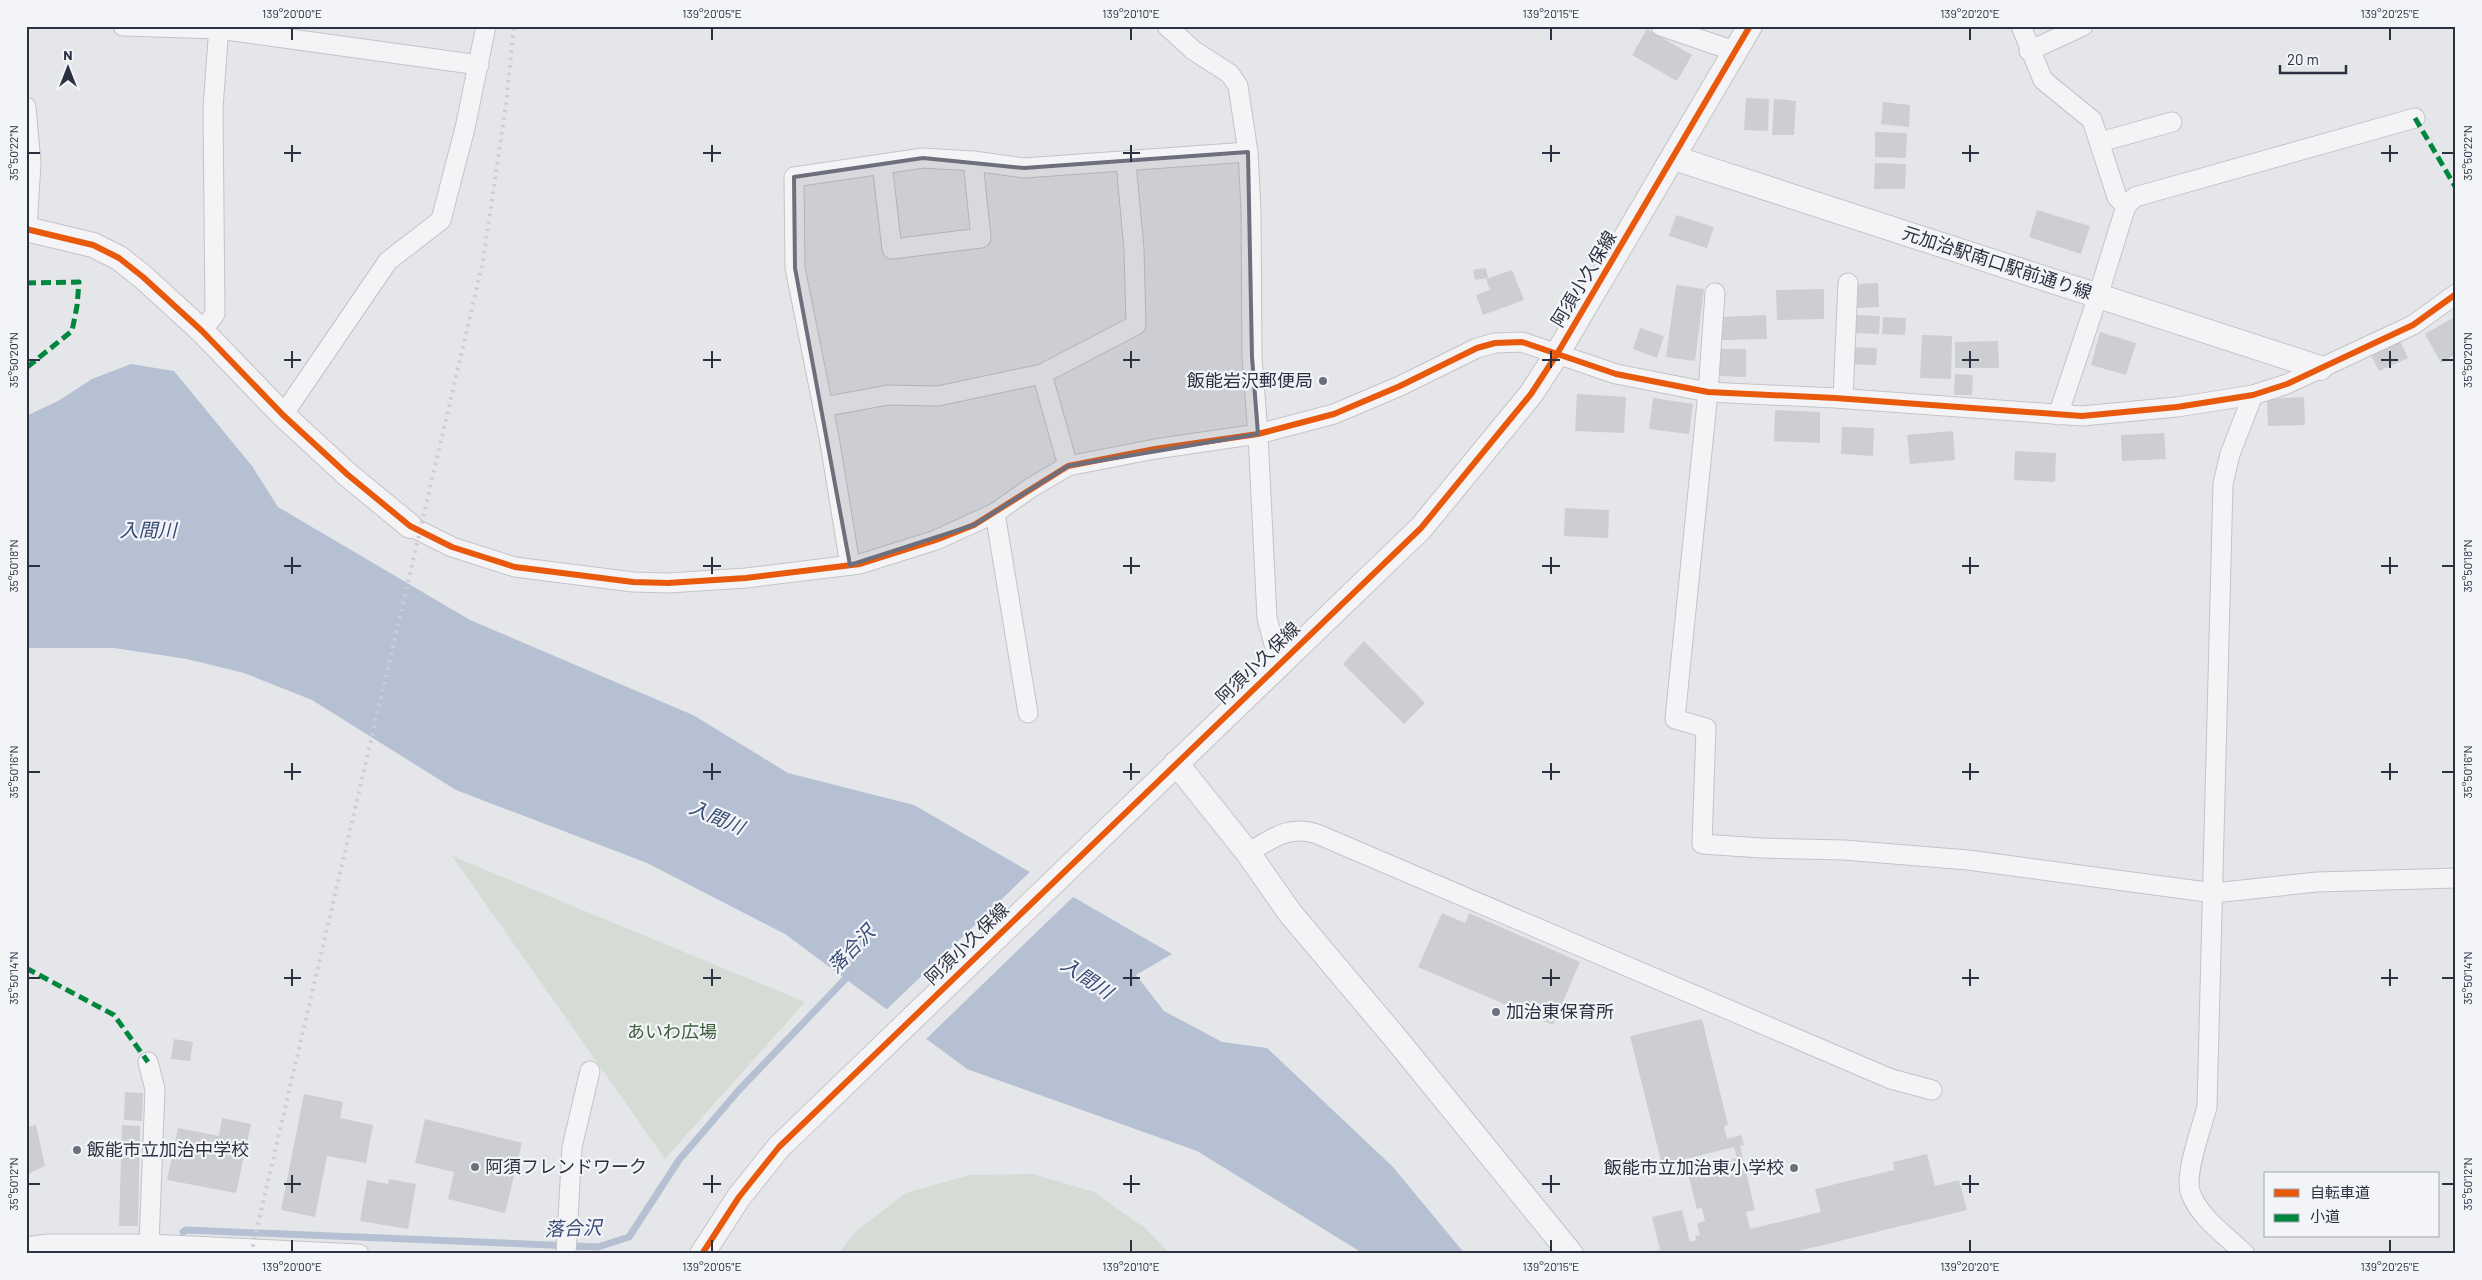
<svg xmlns="http://www.w3.org/2000/svg" width="2482" height="1280" font-family="Barlow,'Noto Sans JP',sans-serif">
<rect width="100%" height="100%" fill="#e5e6e9"/>
<g fill="#d4dcd5">
<path d="M452,856L805,1002L665,1159Z"/>
<path d="M1033,1174L1094,1192L1146,1229L1170,1254H838L857,1230L906,1193L969,1175Z"/>
</g>
<path fill="#b5c0d2" d="M131,364L174,371L252,466L278,507L470,620L693,715L788,773L914,805L1172,954L1136,975L1164,1011L1222,1042L1267,1048L1393,1167L1465,1254H1364L1197,1151L967,1069L785,934L647,863L456,790L312,700L244,673L187,659L114,648H26V416L58,401L92,379Z"/>
<path fill="#e5e6e9" d="M1032,870L1075,895L925,1040L885,1011Z"/>
<g fill="none" stroke-linecap="round" stroke-linejoin="round">
<path stroke="#b5c0d2" stroke-width="7" d="M183,1232L186,1230L598,1247L629,1237L679,1160L739,1090L851,973"/>
</g>
<g fill="#cdced1">
<path d="M1647,29L1692,55L1677,81L1632,55Z"/>
<path d="M1746,98L1769,99L1768,131L1744,130Z"/>
<path d="M1774,99L1796,101L1794,135H1772Z"/>
<path d="M1883,102L1910,105L1909,127L1881,124Z"/>
<path d="M1875,132L1907,133L1906,158L1875,157Z"/>
<path d="M1875,163L1906,164L1905,189H1874Z"/>
<path d="M2037,210L2090,226L2081,254L2029,237Z"/>
<path d="M1676,215L1714,227L1707,248L1669,236Z"/>
<path d="M1486,268L1488,278L1475,280L1473,270Z"/>
<path d="M1512,270L1524,300L1483,315L1476,295L1490,290L1486,279Z"/>
<path d="M1878,283L1879,307L1857,308L1856,284Z"/>
<path d="M1676,285L1704,289L1695,361L1666,357Z"/>
<path d="M1824,289V319L1777,320L1776,290Z"/>
<path d="M1766,315L1767,339L1722,340L1721,317Z"/>
<path d="M1855,315L1880,316L1879,334L1854,333Z"/>
<path d="M2456,316V354L2441,363L2425,334Z"/>
<path d="M1883,317L1906,318L1905,335L1882,334Z"/>
<path d="M1640,328L1664,336L1657,358L1633,349Z"/>
<path d="M2100,332L2136,343L2126,375L2091,365Z"/>
<path d="M1922,335L1952,336L1951,379L1920,378Z"/>
<path d="M2399,339L2408,358L2379,371L2370,353Z"/>
<path d="M1998,341L1999,368H1955V342Z"/>
<path d="M1849,347L1877,348L1876,365L1848,364Z"/>
<path d="M1720,349H1746V377L1720,376Z"/>
<path d="M1955,374L1973,375L1972,395H1954Z"/>
<path d="M1577,394L1626,397L1624,433L1575,431Z"/>
<path d="M2304,397L2305,425L2268,426L2267,399Z"/>
<path d="M1653,398L1693,404L1689,434L1649,429Z"/>
<path d="M1775,410L1820,412V443L1774,441Z"/>
<path d="M1842,427L1874,428L1873,456L1841,454Z"/>
<path d="M1953,431L1955,460L1910,464L1907,435Z"/>
<path d="M2164,433L2166,459L2122,461L2121,435Z"/>
<path d="M2015,451L2056,453L2055,482L2014,480Z"/>
<path d="M1565,508L1609,510L1608,538L1564,536Z"/>
<path d="M1364,641L1425,703L1404,724L1343,664Z"/>
<path d="M1442,913L1465,923L1469,913L1580,962L1553,1025L1418,967Z"/>
<path d="M1702,1019L1728,1125L1724,1126L1727,1139L1741,1135L1744,1145L1740,1146L1755,1210L1746,1212L1750,1229L1821,1212L1815,1189L1894,1170L1893,1162L1927,1154L1935,1186L1959,1180L1967,1210L1786,1254H1652L1651,1252L1660,1250L1652,1217L1682,1210L1690,1242L1696,1240L1695,1236L1700,1235L1697,1223L1705,1221L1702,1208L1697,1209L1687,1170L1737,1158L1734,1147L1662,1165L1630,1036Z"/>
<path d="M174,1039L193,1042L190,1061L171,1059Z"/>
<path d="M125,1092L143,1093L142,1121L124,1120Z"/>
<path d="M304,1094L343,1102L340,1118L373,1125L366,1163L327,1156L315,1217L281,1210Z"/>
<path d="M222,1118L251,1124L236,1193L167,1180L178,1128L219,1136Z"/>
<path d="M425,1119L522,1143L505,1213L448,1199L454,1172L415,1163Z"/>
<path d="M36,1125L45,1166L26,1175V1127Z"/>
<path d="M122,1125L140,1126L138,1226H119Z"/>
<path d="M389,1179L416,1184L408,1229L360,1221L367,1180L388,1184Z"/>
</g>
<g fill="none" stroke-linecap="round" stroke-linejoin="round">
<defs>
<g id="minor">
<path d="M123,26L219,29L479,65"/>
<path d="M1167,26L1193,50L1230,74L1238,86L1248,152L1251,210L1252,357L1258,434L1267,618L1279,663"/>
<path d="M1661,26L1737,52"/>
<path d="M2021,26L2043,80L2092,120L2117,197L2126,206"/>
<path d="M2029,51L2083,26"/>
<path d="M26,107L31,163L27,229"/>
<path d="M2100,142L2172,122"/>
<path d="M882,164L892,249L981,238L973,161"/>
<path d="M1715,293L1708,392L1675,719L1706,728L1702,844L1761,848L1844,850L1968,860L2214,893L2317,882L2456,878"/>
<path d="M202,331L215,314L213,108L219,26"/>
<path d="M1042,374L1136,325L1134,249L1126,163"/>
<path d="M1843,398L1848,283"/>
<path d="M823,407L888,395L938,396L1042,374L1068,466"/>
<path d="M283,415L388,261L441,220L465,128L486,26"/>
<path d="M2058,415L2098,296L2126,206L2135,197L2415,118"/>
<path d="M995,513L1028,713"/>
<path d="M410,526L452,547L515,567L633,582L668,583L746,578L860,564L936,540L995,513L1032,487L1068,466L1155,449L1258,434L1334,414L1400,386L1477,348L1495,343L1522,342L1616,374L1708,392L1835,398L2082,416L2177,407L2253,395L2287,384L2413,325L2456,294"/>
<path d="M850,565L829,437L795,268L794,177L923,158L973,161L1024,168L1248,152"/>
<path d="M1248,853C1273,838 1288,825 1317,834L1891,1079L1932,1090"/>
<path d="M148,1062L155,1089L149,1244"/>
<path d="M26,1247L48,1244H149L359,1254"/>
<path d="M566,1254L572,1147L590,1071"/>
<path d="M2245,1254C2227,1236 2200,1218 2191,1194C2183,1176 2202,1127 2207,1107L2223,484L2230,454L2253,395"/>
</g>
<g id="tertiary">
<path d="M1674,158L2320,368"/>
<path d="M26,229L93,245L119,258L143,277L202,331L283,415L348,475L410,526"/>
<path d="M1176,763L1248,853L1290,913L1397,1040L1571,1254"/>
<path d="M702,1254L739,1197L779,1147L1421,528L1531,394L1557,354L1750,26"/>
</g>
</defs>
<use href="#minor" stroke="#c3c4c7" stroke-width="21"/>
<use href="#tertiary" stroke="#c3c4c7" stroke-width="26"/>
<use href="#minor" stroke="#f4f4f6" stroke-width="19"/>
<use href="#tertiary" stroke="#f4f4f6" stroke-width="24"/>
<path stroke="#cdced1" stroke-width="4" stroke-dasharray="2.5 5" stroke-linecap="butt" d="M251,1254L483,261L506,104L514,26"/>
<g stroke="#00873e" stroke-width="5" stroke-dasharray="10 5" stroke-linecap="butt">
<path d="M2415,118L2456,188"/>
<path d="M26,283L79,282L77,306L72,331L26,368"/>
<path d="M26,968L114,1015L148,1062"/>
</g>
<defs>
<g id="cycleway">
<path d="M26,229L93,245L119,258L143,277L202,331L283,415L348,475L410,526L452,547L515,567L633,582L668,583L746,578L860,564L936,540L974,525L1068,466L1155,449L1258,434L1334,414L1400,386L1477,348L1495,343L1522,342L1616,374L1708,392L1835,398L2082,416L2177,407L2253,395L2287,384L2413,325L2456,294"/>
<path d="M702,1254L739,1197L779,1147L1421,528L1531,394L1557,354L1750,26"/>
</g>
</defs>
<use href="#cycleway" stroke="#f3f4f8" stroke-width="9"/>
<use href="#cycleway" stroke="#e8590c" stroke-width="6"/>
</g>
<path fill="#6d707c" fill-opacity="0.2" stroke="#6d707c" stroke-width="4" stroke-linejoin="round" d="M1248,152L1252,357L1258,434L1068,466L974,525L850,565L795,268L794,177L923,158L1024,168Z"/>
<path fill="none" stroke="#2c3142" stroke-width="2" d="M292,28V40M712,28V40M1131,28V40M1551,28V40M1970,28V40M2390,28V40M292,145V162M712,145V162M1131,145V162M1551,145V162M1970,145V162M2390,145V162M28,153H40M284,153H301M703,153H721M1123,153H1140M1542,153H1560M1962,153H1979M2381,153H2398M2442,153H2454M292,351V368M712,351V368M1131,351V368M1551,351V368M1970,351V368M2390,351V368M28,360H40M284,360H301M703,360H721M1123,360H1140M1542,360H1560M1962,360H1979M2381,360H2398M2442,360H2454M292,557V574M712,557V574M1131,557V574M1551,557V574M1970,557V574M2390,557V574M28,566H40M284,566H301M703,566H721M1123,566H1140M1542,566H1560M1962,566H1979M2381,566H2398M2442,566H2454M292,763V780M712,763V780M1131,763V780M1551,763V780M1970,763V780M2390,763V780M28,772H40M284,772H301M703,772H721M1123,772H1140M1542,772H1560M1962,772H1979M2381,772H2398M2442,772H2454M292,969V986M712,969V986M1131,969V986M1551,969V986M1970,969V986M2390,969V986M28,978H40M284,978H301M703,978H721M1123,978H1140M1542,978H1560M1962,978H1979M2381,978H2398M2442,978H2454M292,1175V1193M712,1175V1193M1131,1175V1193M1551,1175V1193M1970,1175V1193M28,1184H40M284,1184H301M703,1184H721M1123,1184H1140M1542,1184H1560M1962,1184H1979M2442,1184H2454M292,1240V1252M712,1240V1252M1131,1240V1252M1551,1240V1252M1970,1240V1252M2390,1240V1252"/>
<g fill="#6d707c" stroke="#f3f4f8" stroke-width="2">
<circle cx="1323" cy="381" r="5"/>
<circle cx="1496" cy="1012" r="5"/>
<circle cx="77" cy="1150" r="5"/>
<circle cx="475" cy="1167" r="5"/>
<circle cx="1794" cy="1168" r="5"/>
</g>
<g text-anchor="middle" stroke-width="4.5" stroke-linejoin="round" paint-order="stroke">
<g font-size="18" fill="#2c3142" stroke="#f3f4f8">
<text transform="translate(1997 263) rotate(18)" y="6">元加治駅南口駅前通り線</text>
<text transform="translate(1584 279) rotate(-59)" y="6">阿須小久保線</text>
<text transform="translate(1258 663) rotate(-44)" y="6">阿須小久保線</text>
<text transform="translate(967 944) rotate(-44)" y="6">阿須小久保線</text>
</g>
<g font-size="18" fill="#2c3142" stroke="#f3f4f8" text-anchor="start">
<text x="1313" y="387" text-anchor="end">飯能岩沢郵便局</text>
<text x="1506" y="1018">加治東保育所</text>
<text x="87" y="1156">飯能市立加治中学校</text>
<text x="485" y="1173">阿須フレンドワーク</text>
<text x="1784" y="1174" text-anchor="end">飯能市立加治東小学校</text>
</g>
<g font-size="18" fill="#3c5d3a" stroke="#f3f4f8">
<text x="672" y="1038">あいわ広場</text>
</g>
<g font-size="19" font-style="italic" fill="#384b74" stroke="#f3f4f8">
<text x="148" y="537">入間川</text>
<text transform="translate(717 817) rotate(23)" y="7">入間川</text>
<text transform="translate(851 949) rotate(-46)" y="7">落合沢</text>
<text transform="translate(1087 978) rotate(34)" y="7">入間川</text>
<text transform="translate(573 1228) rotate(-2)" y="7">落合沢</text>
</g>
</g>
<rect width="2482" height="1280" fill="none" stroke="#f3f4f8" stroke-width="55"/>
<rect x="2264" y="1172" width="175" height="65" fill="#f3f4f8" stroke="#a3a6af"/>
<rect x="2274" y="1189" width="25" height="8" fill="#e8590c" stroke="#a3a6af"/>
<text x="2310" y="1198" font-size="15" fill="#2c3142">自転車道</text>
<rect x="2274" y="1214" width="25" height="8" fill="#00873e" stroke="#a3a6af"/>
<text x="2310" y="1222" font-size="15" fill="#2c3142">小道</text>
<g transform="translate(68 68)" stroke="#f3f4f8" stroke-width="4" paint-order="stroke">
<path d="M0-4L9 19L0 12L-9 19Z" fill="#2c3142"/>
<text y="-8" font-size="14" font-weight="bold" text-anchor="middle" fill="#2c3142">N</text>
</g>
<path d="M2280 65v8h66v-8" fill="none" stroke="#2c3142" stroke-width="2.5"/>
<text x="2287" y="65" font-size="15" fill="#2c3142" stroke="#f3f4f8" stroke-width="4" paint-order="stroke">20 m</text>
<rect x="28" y="28" width="2426" height="1224" fill="none" stroke="#2c3142" stroke-width="2"/>
<g font-size="12" text-anchor="middle" fill="#2c3142">
<text x="292" y="18">139°20'00"E</text>
<text x="712" y="18">139°20'05"E</text>
<text x="1131" y="18">139°20'10"E</text>
<text x="1551" y="18">139°20'15"E</text>
<text x="1970" y="18">139°20'20"E</text>
<text x="2390" y="18">139°20'25"E</text>
<text transform="translate(14 153) rotate(-90)" y="4">35°50'22"N</text>
<text transform="translate(2468 153) rotate(-90)" y="4">35°50'22"N</text>
<text transform="translate(14 360) rotate(-90)" y="4">35°50'20"N</text>
<text transform="translate(2468 360) rotate(-90)" y="4">35°50'20"N</text>
<text transform="translate(14 566) rotate(-90)" y="4">35°50'18"N</text>
<text transform="translate(2468 566) rotate(-90)" y="4">35°50'18"N</text>
<text transform="translate(14 772) rotate(-90)" y="4">35°50'16"N</text>
<text transform="translate(2468 772) rotate(-90)" y="4">35°50'16"N</text>
<text transform="translate(14 978) rotate(-90)" y="4">35°50'14"N</text>
<text transform="translate(2468 978) rotate(-90)" y="4">35°50'14"N</text>
<text transform="translate(14 1184) rotate(-90)" y="4">35°50'12"N</text>
<text transform="translate(2468 1184) rotate(-90)" y="4">35°50'12"N</text>
<text x="292" y="1271">139°20'00"E</text>
<text x="712" y="1271">139°20'05"E</text>
<text x="1131" y="1271">139°20'10"E</text>
<text x="1551" y="1271">139°20'15"E</text>
<text x="1970" y="1271">139°20'20"E</text>
<text x="2390" y="1271">139°20'25"E</text>
</g>
</svg>
